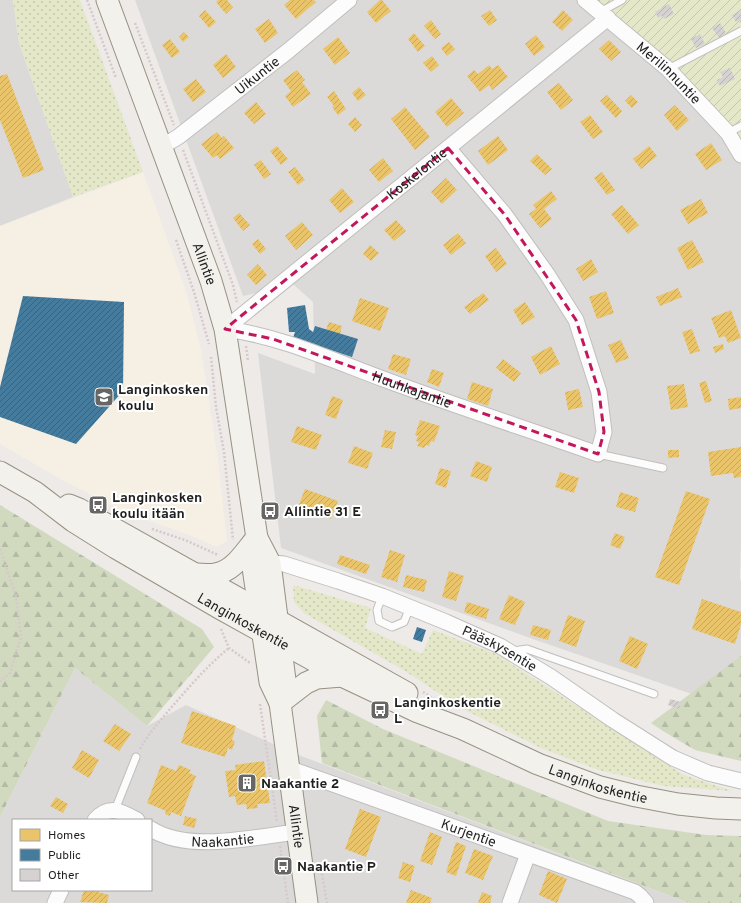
<svg xmlns="http://www.w3.org/2000/svg" width="741" height="903" font-family="Overpass,sans-serif">
<defs>
<pattern id="grass-dots" width="8" height="8" patternUnits="userSpaceOnUse"><rect width="8" height="8" fill="#e4e8c9"/><path d="M2 2h.1M6 6h.1" fill="none" stroke="#c3c7ac" stroke-width="1.8" stroke-linecap="round"/></pattern>
<pattern id="forest-firs" width="22" height="20" patternUnits="userSpaceOnUse"><rect width="22" height="20" fill="#d1dabf"/><path d="M5 1l3.5 6h-7zM16 11l3.5 6h-7z" fill="#b3bba4"/></pattern>
<pattern id="garden-furrows" width="10" height="10" patternUnits="userSpaceOnUse"><rect width="10" height="10" fill="#e4e8c9"/><path d="M-1 1l2-2M0 10L10 0M9 11l2-2" fill="none" stroke="#c3c7ac"/></pattern>
<pattern id="homes-hatch" width="6" height="6" patternUnits="userSpaceOnUse"><rect width="6" height="6" fill="#e9c46a"/><path d="M-1 1l2-2M0 6l6-6M5 7l2-2" fill="none" stroke="#c7a85b"/></pattern>
<pattern id="public-hatch" width="6" height="6" patternUnits="userSpaceOnUse"><rect width="6" height="6" fill="#457b9d"/><path d="M-1 1l2-2M0 6l6-6M5 7l2-2" fill="none" stroke="#39647f"/></pattern>
<pattern id="building-hatch" width="6" height="6" patternUnits="userSpaceOnUse"><rect width="6" height="6" fill="#d6d2d1"/><path d="M-1 1l2-2M0 6l6-6M5 7l2-2" fill="none" stroke="#b7b4b3"/></pattern>
</defs>
<rect width="100%" height="100%" fill="#edeae8"/>
<g fill="#dcdad9" fill-rule="evenodd">
<path d="M0,0H13L19,43L73,197L0,226Z"/>
<path d="M135,0H597L614,13L674,65L741,141V540L740,579L741,580V683L732,708L530,638L281,548L258,353L315,374L313,302L294,285L243,296Z"/>
<path d="M75,668L147,726L186,705L296,754L689,903H0V817ZM13,820H151V890H13Z"/>
</g>
<path fill="#f6f0e4" d="M143,172L186,291L201,349L218,460L227,541L217,547L187,534L124,512L64,481L0,444V226Z"/>
<path fill="#dbdad9" d="M271,849L275,884L225,891L220,856Z"/>
<g fill="url(#grass-dots)">
<path d="M13,0H80L143,172L73,197L19,43Z"/>
<path d="M293,585L371,608L365,628L422,654L433,630L496,654L684,775L732,791L663,786L599,770L543,749L463,709L405,671L304,613L294,602Z"/>
</g>
<g fill="url(#forest-firs)">
<path d="M0,505L202,629L214,647L147,726L75,668L0,817Z"/>
<path d="M741,656V761L695,750L663,731L651,723Z"/>
<path d="M326,700L383,729L608,821L706,835L741,836V903H689L322,763L317,716Z"/>
</g>
<path fill="url(#garden-furrows)" d="M597,0H741V141L674,65L614,13Z"/>
<g fill="url(#homes-hatch)">
<path d="M218,0H227L233,7L226,14L216,2Z"/>
<path d="M290,0H314L316,2L296,19L284,5Z"/>
<path d="M380,0H382L391,11L376,23L367,12Z"/>
<path d="M205,10L216,22L209,28L199,16Z"/>
<path d="M490,10L497,20L489,26L481,16Z"/>
<path d="M563,10L573,20L562,31L552,22Z"/>
<path d="M269,19L278,33L265,43L255,29Z"/>
<path d="M431,20L441,34L435,39L424,26Z"/>
<path d="M184,32L189,37L183,42L179,37Z"/>
<path d="M414,33L425,46L418,52L408,39Z"/>
<path d="M536,35L545,47L534,56L525,44Z"/>
<path d="M338,37L350,53L335,65L323,49Z"/>
<path d="M170,39L180,52L172,58L162,45Z"/>
<path d="M609,40L621,52L611,61L599,49Z"/>
<path d="M449,42L455,49L447,56L441,48Z"/>
<path d="M226,54L236,67L223,78L213,65Z"/>
<path d="M432,56L439,65L431,72L423,63Z"/>
<path d="M489,65L492,69L498,65L508,77L492,90L489,85L480,92L467,76L474,70L478,74Z"/>
<path d="M297,70L305,80L302,82L311,94L293,107L285,96L291,91L283,80Z"/>
<path d="M7,74L44,170L23,178L0,120V76Z"/>
<path d="M196,79L206,92L193,102L183,89Z"/>
<path d="M559,83L573,100L561,110L547,92Z"/>
<path d="M359,87L366,95L358,101L352,93Z"/>
<path d="M334,91L346,109L338,115L332,107L334,106L327,97Z"/>
<path d="M607,95L622,111L616,118L600,101Z"/>
<path d="M631,95L638,102L632,108L625,101Z"/>
<path d="M451,98L464,113L447,127L435,112Z"/>
<path d="M256,102L266,114L254,124L244,113Z"/>
<path d="M675,105L689,120L677,131L664,115Z"/>
<path d="M405,107L430,137L415,150L391,119Z"/>
<path d="M590,115L603,132L593,139L580,122Z"/>
<path d="M355,117L362,125L355,132L348,124Z"/>
<path d="M217,132L222,138L224,136L234,148L220,159L217,155L213,158L201,144Z"/>
<path d="M498,136L508,150L488,165L478,151Z"/>
<path d="M711,143L722,160L706,170L695,154Z"/>
<path d="M277,146L288,159L281,165L270,151Z"/>
<path d="M649,146L657,156L641,169L633,159Z"/>
<path d="M537,154L552,169L545,175L530,161Z"/>
<path d="M383,158L393,171L379,182L369,170Z"/>
<path d="M261,160L271,174L264,179L254,165Z"/>
<path d="M295,167L305,180L298,185L288,172Z"/>
<path d="M602,172L615,190L607,195L594,178Z"/>
<path d="M446,178L457,190L442,204L431,192Z"/>
<path d="M342,188L354,202L340,213L329,200Z"/>
<path d="M551,191L557,199L544,209L552,219L540,228L529,214L536,209L533,205Z"/>
<path d="M701,199L708,213L688,224L680,210Z"/>
<path d="M622,205L639,225L628,234L611,214Z"/>
<path d="M239,213L250,225L243,231L233,218Z"/>
<path d="M396,220L406,231L394,241L384,230Z"/>
<path d="M302,222L313,235L296,250L285,236Z"/>
<path d="M458,233L466,243L451,255L443,245Z"/>
<path d="M258,239L266,249L260,254L252,244Z"/>
<path d="M692,240L704,262L688,270L677,248Z"/>
<path d="M370,245L379,253L371,261L363,254Z"/>
<path d="M496,248L507,264L496,272L485,256Z"/>
<path d="M591,259L598,272L583,281L576,269Z"/>
<path d="M258,264L267,275L256,285L247,275Z"/>
<path d="M678,288L682,297L660,306L656,297Z"/>
<path d="M606,291L614,313L597,319L589,297Z"/>
<path d="M483,293L489,300L470,314L464,307Z"/>
<path d="M360,298L389,308L380,331L352,321Z"/>
<path d="M525,302L535,317L522,325L513,310Z"/>
<path d="M731,310L741,338L728,343L725,336L719,338L711,318Z"/>
<path d="M329,322L342,326L340,334L326,330Z"/>
<path d="M692,329L700,351L690,354L682,332Z"/>
<path d="M621,340L629,358L616,363L608,345Z"/>
<path d="M723,344L724,349L715,353L713,347Z"/>
<path d="M551,346L560,364L540,375L531,357Z"/>
<path d="M393,354L411,359L406,375L388,369Z"/>
<path d="M503,359L521,373L514,382L496,368Z"/>
<path d="M432,369L444,373L439,387L427,382Z"/>
<path d="M706,381L712,401L705,403L699,383Z"/>
<path d="M472,382L493,389L488,406L467,399Z"/>
<path d="M684,384L688,407L671,410L667,386Z"/>
<path d="M579,389L583,407L568,410L565,392Z"/>
<path d="M332,396L343,400L336,419L325,415Z"/>
<path d="M741,397V408L729,410L728,399Z"/>
<path d="M420,420L440,426L434,442L431,441L429,446L426,445L424,448L417,446L419,442L416,441L418,436L415,435Z"/>
<path d="M297,426L322,435L316,450L291,442Z"/>
<path d="M385,430L396,432L392,449L381,447Z"/>
<path d="M354,446L373,453L367,469L348,463Z"/>
<path d="M741,447V477L734,478L733,473L711,476L708,452Z"/>
<path d="M668,450H679V457L668,458Z"/>
<path d="M476,461L492,467L487,482L470,476Z"/>
<path d="M440,468L451,471L446,488L435,484Z"/>
<path d="M560,472L579,478L574,493L555,487Z"/>
<path d="M305,489L338,501L331,519L298,507Z"/>
<path d="M686,491L710,499L679,585L655,577Z"/>
<path d="M620,492L639,498L635,512L616,507Z"/>
<path d="M615,533L625,537L620,549L610,545Z"/>
<path d="M390,550L405,555L397,582L381,577Z"/>
<path d="M340,555L370,565L366,574L337,564Z"/>
<path d="M449,571L464,576L456,601L442,597Z"/>
<path d="M406,575L427,580L424,592L403,587Z"/>
<path d="M509,595L525,602L515,625L499,619Z"/>
<path d="M702,599L741,612V624L735,644L692,629Z"/>
<path d="M467,602L489,609L486,619L464,612Z"/>
<path d="M568,615L585,621L576,647L559,641Z"/>
<path d="M533,625L551,630L548,640L530,635Z"/>
<path d="M630,636L648,644L637,669L619,661Z"/>
<path d="M192,711L236,726L232,740L235,741L232,750L228,748L225,757L181,743Z"/>
<path d="M115,724L131,734L119,751L103,741Z"/>
<path d="M82,750L99,760L89,778L72,768Z"/>
<path d="M264,761L270,803L257,804L258,808L247,809L246,804L237,805L235,796L229,797L225,771L236,770L235,765Z"/>
<path d="M161,765L176,771L179,765L191,770L189,773L196,776L181,816L171,812L170,816L165,814L166,811L147,803Z"/>
<path d="M56,797L68,804L63,813L50,806Z"/>
<path d="M360,809L381,817L366,857L345,849Z"/>
<path d="M185,816L197,819L194,828L183,825Z"/>
<path d="M430,832L442,837L432,865L420,861Z"/>
<path d="M456,842L466,846L456,876L446,872Z"/>
<path d="M474,849L493,856L483,880L465,873Z"/>
<path d="M403,862L415,866L410,882L398,878Z"/>
<path d="M548,871L567,879L557,903L539,895Z"/>
<path d="M84,890H99L98,892L109,895L107,903L80,902Z"/>
<path d="M411,890L432,898L430,903H406Z"/>
<path d="M482,892L492,896L490,903H478Z"/>
</g>
<g fill="url(#public-hatch)">
<path d="M23,296L124,302L123,391L76,444L0,417V387Z"/>
<path d="M305,305L309,329L313,332L315,326L358,339L352,357L293,338L295,332H289L287,308Z"/>
<path d="M417,627L426,630L422,642L413,639Z"/>
</g>
<g fill="url(#building-hatch)">
<path d="M669,4L674,14L664,19L662,16L658,18L655,12Z"/>
<path d="M741,10V23L739,20L736,22L732,15Z"/>
<path d="M720,23L726,33L719,38L712,28Z"/>
<path d="M700,34L705,44L696,48L691,39Z"/>
<path d="M730,68L735,79L720,86L717,80L723,77L720,72Z"/>
<path d="M670,699L681,702L679,709L668,705Z"/>
</g>
<g fill="none" stroke-linecap="round" stroke-linejoin="round">
<defs>
<g id="lane">
<path d="M600,12L622,0"/>
<path d="M668,69L741,31"/>
<path d="M728,133L741,126"/>
<path d="M598,454L663,468"/>
<path d="M382,596L377,610L379,621L392,627L404,622L410,607"/>
<path d="M513,651L527,649L654,694"/>
<path d="M115,810L136,757"/>
</g>
<g id="street">
<path id="s1" d="M585,0L668,69L728,133L741,155"/>
<path id="s2" d="M161,147L178,137L288,51L349,0"/>
<path id="s3" d="M225,329C281,336 334,361 386,380C456,406 527,429 598,454L604,432L599,392L576,320L547,274L505,215L448,148"/>
<path id="s4" d="M225,329L608,18"/>
<path id="s5" d="M260,562L284,564L338,581L382,596L446,622L500,646L551,677L613,720L673,758L708,773L741,781"/>
<path id="s6" d="M288,768L635,892L640,896L646,903"/>
<path d="M95,820C109,804 121,811 137,820"/>
<path id="s7" d="M151,829C189,853 254,837 296,832"/>
<path d="M55,903L61,890"/>
<path d="M510,903L528,854"/>
</g>
<g id="secondary">
<path id="s8" d="M107,0L211,281L225,329L257,538L270,563L285,680L280,703L307,903"/>
<path id="s9" d="M0,472L35,492L73,521L116,548L221,609L342,676L418,712L463,729L538,764L600,787L636,796L678,804L716,808L741,809"/>
<path d="M69,505L79,509L407,693"/>
<path d="M257,538L252,561L270,682L280,703"/>
<path d="M196,574C202,574 209,575 215,574C233,572 244,553 255,540"/>
<path d="M280,703L306,683L317,678L342,676"/>
</g>
</defs>
<use href="#lane" stroke="#c0bfbe" stroke-width="9"/>
<use href="#street" stroke="#c0bfbe" stroke-width="17"/>
<use href="#secondary" stroke="#979181" stroke-width="23"/>
<g stroke="#d6c8cb" stroke-width="2.5" stroke-dasharray="2 2" stroke-linecap="butt">
<path d="M87,0L116,78"/>
<path d="M135,23L174,125"/>
<path d="M183,150L233,285L237,302"/>
<path d="M176,240L194,292L209,344"/>
<path d="M246,346L248,361"/>
<path d="M211,357L216,407L224,452L233,540"/>
<path d="M152,529L185,540L218,555"/>
<path d="M0,549L16,596L21,637L10,673L0,681"/>
<path d="M221,629L229,648L250,663"/>
<path d="M423,692L436,700"/>
<path d="M260,704L277,822"/>
<path d="M140,749C148,734 159,722 170,709C188,688 207,666 229,648"/>
<path d="M280,846L288,903"/>
<path d="M320,862L327,903"/>
</g>
<use href="#lane" stroke="#fcfcfc" stroke-width="7"/>
<use href="#street" stroke="#fcfcfc" stroke-width="15"/>
<use href="#secondary" stroke="#f3f1eb" stroke-width="21"/>
</g>
<path fill="none" stroke="#c2185b" stroke-width="3" stroke-dasharray="8 5" stroke-linejoin="round" d="M448,148L505,215L576,320L599,392L604,432L598,454L273,339L225,329Z"/>
<defs>
<symbol id="school-square" viewBox="-11 -11 22 22"><rect x="-9" y="-9" width="18" height="18" rx="4" fill="#676665" stroke="#fff"/><path d="M0-5L7-2L0 1L-7-2ZM-4 1L0 2.5L4 1V4Q0 6-4 4Z" fill="#fff"/></symbol>
<symbol id="bus-square" viewBox="-11 -11 22 22"><rect x="-9" y="-9" width="18" height="18" rx="4" fill="#676665" stroke="#fff"/><path d="M-5-6H5V4H4V6H2V4H-2V6H-4V4H-5ZM-3.5-4V0h7V-4ZM-3.5 1.2v1.5H-2V1.2ZM2 1.2v1.5H3.5V1.2Z" fill="#fff"/></symbol>
<symbol id="building-square" viewBox="-11 -11 22 22"><rect x="-9" y="-9" width="18" height="18" rx="4" fill="#676665" stroke="#fff"/><path d="M-4-6H4V6H1V3H-1V6H-4ZM-2.5-4.3h1.7v1.8h-1.7ZM.8-4.3h1.7v1.8H.8ZM-2.5-1h1.7V.8h-1.7ZM.8-1h1.7V.8H.8Z" fill="#fff"/></symbol>
</defs>
<g fill-rule="evenodd">
<use href="#school-square" x="93" y="386" width="22" height="22"/>
<use href="#bus-square" x="87" y="494" width="22" height="22"/>
<use href="#bus-square" x="259" y="500" width="22" height="22"/>
<use href="#bus-square" x="369" y="699" width="22" height="22"/>
<use href="#building-square" x="236" y="772" width="22" height="22"/>
<use href="#bus-square" x="272" y="855" width="22" height="22"/>
</g>
<g text-anchor="middle" stroke-width="4" stroke-linejoin="round" paint-order="stroke">
<g font-size="14" fill="#1f1f1f" stroke="#fff">
<text dy="5" stroke="none"><textPath href="#s1" startOffset="111">Merilinnuntie</textPath></text>
<text dy="5" stroke="none"><textPath href="#s2" startOffset="120">Uikuntie</textPath></text>
<text dy="5" stroke="none"><textPath href="#s4" startOffset="247">Koskelontie</textPath></text>
<text dy="5" stroke="none"><textPath href="#s8" startOffset="281">Allintie</textPath></text>
<text dy="5" stroke="none"><textPath href="#s3" startOffset="197">Huuhkajantie</textPath></text>
<text dy="5" stroke="none"><textPath href="#s9" startOffset="286">Langinkoskentie</textPath></text>
<text dy="5" stroke="none"><textPath href="#s5" startOffset="256">Pääskysentie</textPath></text>
<text dy="5" stroke="none"><textPath href="#s9" startOffset="677">Langinkoskentie</textPath></text>
<text dy="5" stroke="none"><textPath href="#s8" startOffset="855">Allintie</textPath></text>
<text dy="5" stroke="none"><textPath href="#s6" startOffset="192">Kurjentie</textPath></text>
<text dy="5" stroke="none"><textPath href="#s7" startOffset="74">Naakantie</textPath></text>
</g>
<g font-size="14" font-weight="bold" fill="#1f1f1f" stroke="#fff" text-anchor="start">
<text x="118" y="394">Langinkosken<tspan x="118" dy="16">koulu</tspan></text>
<text x="112" y="502">Langinkosken<tspan x="112" dy="16">koulu itään</tspan></text>
<text x="284" y="516">Allintie 31 E</text>
<text x="394" y="707">Langinkoskentie<tspan x="394" dy="16">L</tspan></text>
<text x="261" y="788">Naakantie 2</text>
<text x="297" y="871">Naakantie P</text>
</g>
</g>
<rect x="12" y="819" width="140" height="72" fill="#ffffff" stroke="#a5a5a5"/>
<rect x="20" y="829" width="20" height="12" fill="#e9c46a" stroke="#a5a5a5"/>
<text x="48" y="839" font-size="12" fill="#1f1f1f">Homes</text>
<rect x="20" y="849" width="20" height="12" fill="#457b9d" stroke="#a5a5a5"/>
<text x="48" y="859" font-size="12" fill="#1f1f1f">Public</text>
<rect x="20" y="869" width="20" height="12" fill="#d6d2d1" stroke="#a5a5a5"/>
<text x="48" y="879" font-size="12" fill="#1f1f1f">Other</text>
</svg>
